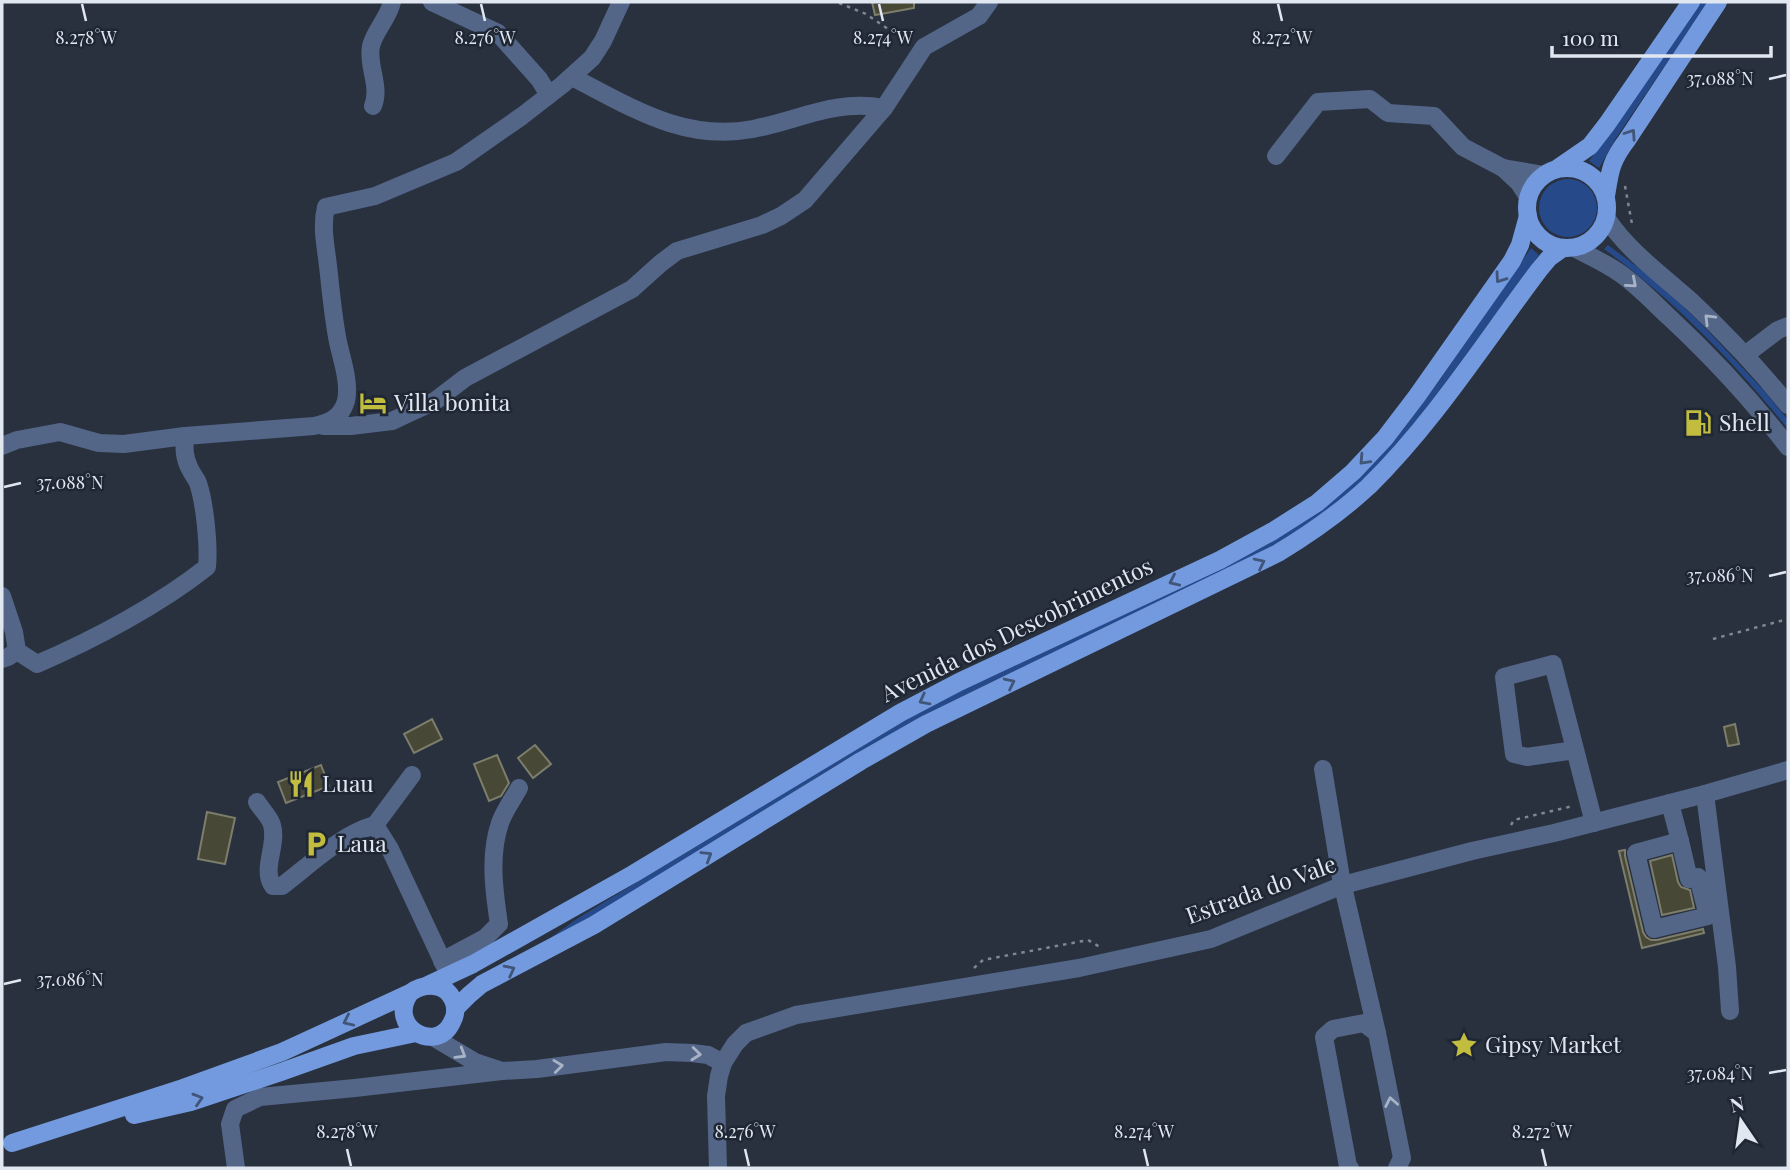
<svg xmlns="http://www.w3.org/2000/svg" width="1790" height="1170" font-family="'Playfair Display',serif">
<rect width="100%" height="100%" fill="#29313e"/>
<g fill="#26498a">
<path d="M1701,2H1708L1616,138L1599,168L1589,161Z"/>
<circle cx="1568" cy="208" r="29"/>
<path d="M1608,245L1652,278L1679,302L1710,333L1766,393L1788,420V429C1734,362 1674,300 1604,249Z"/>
<path d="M1531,248L1539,255L1424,412L1389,455L1335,507L1284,541L928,713L840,763L594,917L528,954L578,918L904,720L982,679L1137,606L1366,470L1401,432L1439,381Z"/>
</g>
<g fill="#484837" stroke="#7d7d6b" stroke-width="2">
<path d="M872,2H914V8L875,15Z"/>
<path d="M432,719L442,739L414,753L404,734Z"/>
<path d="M1735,724L1739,744L1728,746L1724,727Z"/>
<path d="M535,745L551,764L533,778L518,758Z"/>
<path d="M497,755L509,783L501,796L489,801L474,764Z"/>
<path d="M321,765L329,786L286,803L278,782Z"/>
<path d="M207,812L235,818L225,864L198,859Z"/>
<path d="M1625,850V856L1643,932L1646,937L1651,940H1657L1703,929L1704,933L1642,948L1619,851Z"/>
<path d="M1672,855L1678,882L1681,887L1690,890L1694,908L1662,915L1650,861Z"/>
</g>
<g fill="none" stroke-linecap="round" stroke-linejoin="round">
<g stroke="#808792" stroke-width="2.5" stroke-dasharray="3.5 5" stroke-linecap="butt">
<path d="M839,3L866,14L897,35L908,40"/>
<path d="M1625,186L1632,224"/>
<path d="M1713,639L1788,619"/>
<path d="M1511,825L1514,820L1573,806"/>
<path d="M974,968L983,960L1088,940L1100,947"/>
</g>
<g stroke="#536688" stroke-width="18">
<path d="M432,2L498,33L539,79L549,95"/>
<path d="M572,77C631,107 683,142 753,129C800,120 834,99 884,108"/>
<path d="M373,106C381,86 367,66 371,46C375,30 388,19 392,2"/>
<path d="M1276,156L1318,102L1370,99L1388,113L1434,116L1463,147L1503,168L1519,183L1528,197"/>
<path d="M1503,168L1544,175"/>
<path d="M1607,219C1629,252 1662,275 1692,302C1726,334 1759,369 1788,405"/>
<path d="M1574,248C1590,256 1606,263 1621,274C1638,286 1653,302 1669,317C1712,357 1752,400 1788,447"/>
<path d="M1745,355L1778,330L1788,326"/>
<path d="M323,426H351L392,421L409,413L435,401L465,378L632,289L661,263L677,251L762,225L781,216L805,200L884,108L924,47L979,16L989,2"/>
<path d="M2,446L17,440L60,432L99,443L124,444L185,436L314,426C329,423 341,418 346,401C350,383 342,360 338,342C333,317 331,292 328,266C326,247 321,227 326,207L375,196L456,162L522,116L562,85L592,58L603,41L621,2"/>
<path d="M2,596L14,632L17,651L37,664C93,640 159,605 207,567C209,546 205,504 198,483C196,478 192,474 190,469C184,458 184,448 185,436"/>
<path d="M2,659L8,657L17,651"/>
<path d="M1575,750L1527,757L1514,754L1504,677L1553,664L1594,823"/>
<path d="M1323,769L1341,878L1377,1033"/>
<path d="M1705,794L1727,967L1730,1011"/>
<path d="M257,802C261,809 270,817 272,825C278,845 261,869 273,886H282C311,864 340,835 375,825L390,849L449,975"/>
<path d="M1670,803L1680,841"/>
<path d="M375,825L412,775"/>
<path d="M1680,841L1689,879L1698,877L1708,916L1654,929L1636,853Z"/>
<path d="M442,961L485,938L499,924C494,891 489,855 500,823C504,811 513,799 519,788"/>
<path d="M433,1037L475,1062L502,1071L537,1069L666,1052L692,1053L708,1055L723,1063"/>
<path d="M236,1168L230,1124L235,1109L260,1097L355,1088L502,1071"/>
<path d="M718,1168L716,1096L719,1076L723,1063L735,1044L746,1033L796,1015L1079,968L1211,939L1343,885L1472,851L1554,833L1705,794L1788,770"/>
<path d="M1350,1168L1348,1166L1324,1037L1333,1029L1364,1023L1377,1033L1402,1158L1397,1168"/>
</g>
<g stroke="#739adf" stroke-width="18">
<circle cx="1567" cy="208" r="40"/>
<path d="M1558,168L1590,146L1607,124L1691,2"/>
<path d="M1606,196C1610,170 1611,161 1627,140L1718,2"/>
<path d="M428,985L473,964L633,874L900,713L959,682L1220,560L1273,531L1317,503L1353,472L1385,438L1417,396L1512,261L1520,245L1528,216"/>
<path d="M455,1009L469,995L482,984L594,925L861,761L926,724L1278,553C1311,533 1341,512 1369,486C1434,422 1484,343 1539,270L1549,258L1563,248"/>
<path d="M134,1115L191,1102L281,1072L354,1046L416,1033"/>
<path d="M12,1143L183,1088L282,1052L410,993C424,983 445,982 453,1000C456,1007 456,1015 452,1022C437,1055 386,1027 410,993"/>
</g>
</g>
<defs><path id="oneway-chevron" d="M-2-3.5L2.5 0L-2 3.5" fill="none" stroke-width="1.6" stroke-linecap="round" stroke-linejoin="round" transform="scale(1.75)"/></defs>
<g stroke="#415578">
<use href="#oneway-chevron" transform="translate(1631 134) rotate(-56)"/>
<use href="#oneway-chevron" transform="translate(1500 278) rotate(125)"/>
<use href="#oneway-chevron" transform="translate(1364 460) rotate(133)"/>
<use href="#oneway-chevron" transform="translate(1260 563) rotate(-26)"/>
<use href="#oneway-chevron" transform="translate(1174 581) rotate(155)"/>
<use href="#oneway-chevron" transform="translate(1010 683) rotate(-26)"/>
<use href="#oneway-chevron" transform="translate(924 700) rotate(152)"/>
<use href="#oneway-chevron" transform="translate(707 856) rotate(-32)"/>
<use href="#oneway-chevron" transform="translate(510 970) rotate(-27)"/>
<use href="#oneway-chevron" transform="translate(348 1021) rotate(155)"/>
<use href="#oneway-chevron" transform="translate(198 1099) rotate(-17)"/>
</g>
<g stroke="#a8b3c6">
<use href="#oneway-chevron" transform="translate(1632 283) rotate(41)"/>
<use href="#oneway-chevron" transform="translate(1709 319) rotate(-135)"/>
<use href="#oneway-chevron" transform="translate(461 1054) rotate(31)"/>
<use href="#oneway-chevron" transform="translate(696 1054) rotate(6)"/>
<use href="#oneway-chevron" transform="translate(558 1066) rotate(-7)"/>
<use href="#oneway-chevron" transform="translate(1391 1102) rotate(-101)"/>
</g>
<path fill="none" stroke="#e1e7f0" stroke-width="2.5" d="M82,4L86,21M481,4L485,21M879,4L883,21M1278,4L1282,21M1769,79L1786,75M4,487L21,483M1769,576L1786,572M4,984L21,980M1769,1073L1786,1070M347,1149L351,1166M745,1149L749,1166M1144,1149L1148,1166M1542,1149L1546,1166"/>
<defs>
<symbol id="hotel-bare" viewBox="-9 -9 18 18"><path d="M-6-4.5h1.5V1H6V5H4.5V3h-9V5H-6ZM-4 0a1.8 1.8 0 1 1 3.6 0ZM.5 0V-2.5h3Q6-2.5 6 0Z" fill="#c2bd3f" stroke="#1f2734" stroke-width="2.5" paint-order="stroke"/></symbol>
<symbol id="fuel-bare" viewBox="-9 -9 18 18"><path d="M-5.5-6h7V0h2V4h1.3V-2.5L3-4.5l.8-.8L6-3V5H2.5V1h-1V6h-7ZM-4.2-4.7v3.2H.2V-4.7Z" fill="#c2bd3f" stroke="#1f2734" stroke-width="2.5" paint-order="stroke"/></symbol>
<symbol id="restaurant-bare" viewBox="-9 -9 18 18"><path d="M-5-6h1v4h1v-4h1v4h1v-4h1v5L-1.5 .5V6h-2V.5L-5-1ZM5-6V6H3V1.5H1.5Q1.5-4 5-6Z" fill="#c2bd3f" stroke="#1f2734" stroke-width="2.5" paint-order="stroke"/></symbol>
<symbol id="parking-bare" viewBox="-9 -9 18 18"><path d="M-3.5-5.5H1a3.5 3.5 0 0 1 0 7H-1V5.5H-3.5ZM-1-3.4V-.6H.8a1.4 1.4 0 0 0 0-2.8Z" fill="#c2bd3f" stroke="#1f2734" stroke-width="2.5" paint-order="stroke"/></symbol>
<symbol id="sight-bare" viewBox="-9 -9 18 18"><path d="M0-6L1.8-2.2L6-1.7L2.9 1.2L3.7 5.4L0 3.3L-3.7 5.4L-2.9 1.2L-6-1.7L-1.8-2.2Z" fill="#c2bd3f" stroke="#1f2734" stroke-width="2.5" paint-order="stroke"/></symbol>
</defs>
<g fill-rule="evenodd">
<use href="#hotel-bare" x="354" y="384" width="38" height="38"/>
<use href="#fuel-bare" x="1679" y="404" width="38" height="38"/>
<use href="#restaurant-bare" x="282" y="765" width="38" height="38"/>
<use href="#parking-bare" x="297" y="825" width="38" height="38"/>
<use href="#sight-bare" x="1445" y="1026" width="38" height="38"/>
</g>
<g text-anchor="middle" stroke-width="5" stroke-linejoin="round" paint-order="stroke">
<g font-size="23" fill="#e1e7f0" stroke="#1f2734" text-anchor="start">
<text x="394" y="411">Villa bonita</text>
<text x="1719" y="431">Shell</text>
<text x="322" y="792">Luau</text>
<text x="337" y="852">Laua</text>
<text x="1485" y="1053">Gipsy Market</text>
</g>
<g font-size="23" fill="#e1e7f0" stroke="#1f2734">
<text transform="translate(1017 630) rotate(-26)" y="8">Avenida dos Descobrimentos</text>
<text transform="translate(1261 890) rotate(-20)" y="8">Estrada do Vale</text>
</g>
</g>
<g font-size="18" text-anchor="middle" fill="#e1e7f0" stroke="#1f2734" stroke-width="5" stroke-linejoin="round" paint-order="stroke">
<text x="86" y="44">8.278°W</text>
<text x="485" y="44">8.276°W</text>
<text x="883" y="44">8.274°W</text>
<text x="1282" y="44">8.272°W</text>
<text x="1720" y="85">37.088°N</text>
<text x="70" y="489">37.088°N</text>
<text x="1720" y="582">37.086°N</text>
<text x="70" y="986">37.086°N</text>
<text x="1720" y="1080">37.084°N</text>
<text x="347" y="1138">8.278°W</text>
<text x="745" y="1138">8.276°W</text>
<text x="1144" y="1138">8.274°W</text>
<text x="1542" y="1138">8.272°W</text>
</g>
<rect width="1790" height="1170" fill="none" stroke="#e1e7f0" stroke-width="7"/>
<g transform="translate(1741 1121) rotate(347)" stroke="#1f2734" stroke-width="5" paint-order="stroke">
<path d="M0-5L12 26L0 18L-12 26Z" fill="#e1e7f0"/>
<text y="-10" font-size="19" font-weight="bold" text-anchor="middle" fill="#e1e7f0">N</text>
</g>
<path d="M1552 46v10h219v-10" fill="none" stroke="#e1e7f0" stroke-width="3.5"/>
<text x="1562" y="46" font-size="21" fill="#e1e7f0" stroke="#1f2734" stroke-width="5" paint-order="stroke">100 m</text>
</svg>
